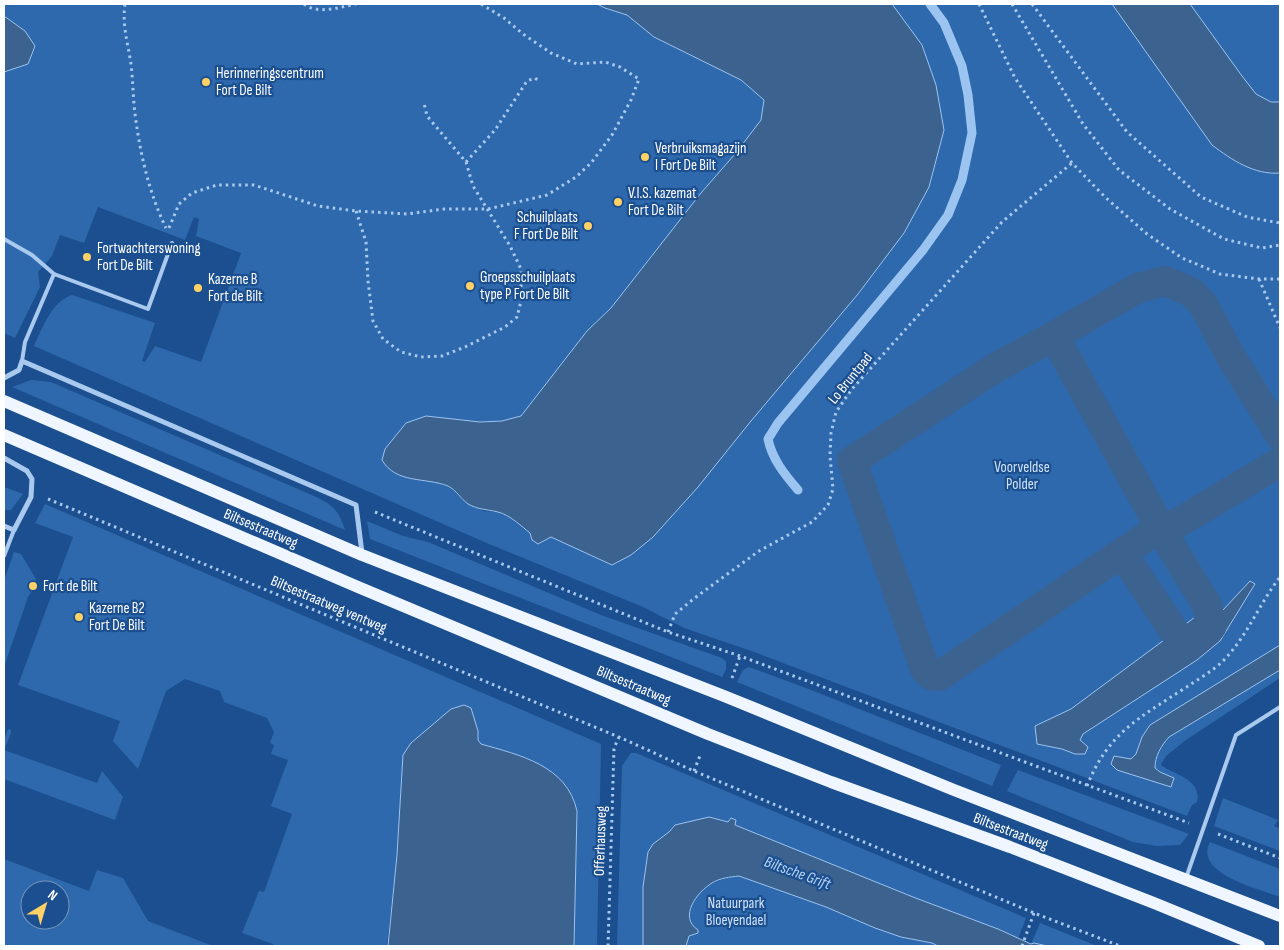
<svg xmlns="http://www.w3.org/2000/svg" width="1284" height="950" font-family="'Sofia Sans Condensed',sans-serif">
<rect width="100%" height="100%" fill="#1b4f8f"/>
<g fill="#2e69ad" fill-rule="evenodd">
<path d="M4,4H597L605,8L627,15L654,37L741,80L764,100L761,120L735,154L701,193L611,308L587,331L521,416L502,421L480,422L426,416L406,423L385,449L401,476L435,482L450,487L466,503L484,511L499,512L508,516L530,533L551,537L612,565L857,4H1280V645L1142,737L1138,751L1131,759L1115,756L1174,778L1160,772L1155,768C1155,756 1161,746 1169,737L1280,670V678L1186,740L1166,756L1161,764L1162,766C1176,775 1202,780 1197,802L1192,805L1187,816L757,653L684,628L643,607L489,544L34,346C43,327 51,302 72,295L155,323L142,361L145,362L155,346L201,362L241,253L196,236L199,219L194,217L185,240L98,207L84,243L60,235L52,256L38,272L40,287L15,338L4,333V72L28,64L25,31L4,16Z"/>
<path d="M31,380L51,382L314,496C333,505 338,509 345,530L12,387Z"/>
<path d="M4,487L23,494L11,510H4Z"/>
<path d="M45,504L601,744L597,946H574L577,811C567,766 520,755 481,744L478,740V731L471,708L451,709L403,755L397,855L387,946H273V944L242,933L259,891L264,892L292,814L271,806L288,760L271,754L274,745L270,743L274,732L267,718L224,702L220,691L185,679L166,691L138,769L113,741L120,721L18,685L73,537L35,523Z"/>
<path d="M367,521L403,536L428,542L601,615L722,658L726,661V670L722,677L370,539Z"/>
<path d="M14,552L21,554L36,579L35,587L28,597L4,667V581Z"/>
<path d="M749,667L806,688L1001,765L992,786L737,682L743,670Z"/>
<path d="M8,729L11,730V733L4,750L97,783L102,771L123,797L115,820L4,779V740Z"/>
<path d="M631,753H636L1026,918L1018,939L998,929L913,897L735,825L736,820L731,818L729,822L709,817L675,825L669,832L653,844L648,852L643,887V946H617L622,766Z"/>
<path d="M1018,770L1189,834L1180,845L1156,846L1133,842L1007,791Z"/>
<path d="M1223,798L1278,820L1280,818V820H1278L1274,826L1280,829V851L1214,826Z"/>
<path d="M1210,842L1280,869V897C1260,889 1193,874 1210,842Z"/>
<path d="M4,859L89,891L97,870L123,878L148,921L213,946H4ZM30,890H60V920H30Z"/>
<path d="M739,876L826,907L875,928L901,937L932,943L938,946H686L689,936L692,935C693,925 688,919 689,911C694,888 719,878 739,876Z"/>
<path d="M1040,923L1097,946H1047L1034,943L1031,944Z"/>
</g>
<g fill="#3c6290" stroke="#9cc4f0">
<path d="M597,4H892L922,45L936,85L944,130L929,187L904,233L858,294L751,421L698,487L653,537L631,555L612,565L551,537L538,544L532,540L530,533C521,526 510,515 498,512C486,509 479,510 468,504C461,499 456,490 448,486C425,477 396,484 382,460L385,449L406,423L426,416L480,422L502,421L521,416L587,331L611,308L701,193L735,154L761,120L764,100L741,80L654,37L627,15L605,8Z"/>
<path d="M1112,4H1190L1242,76L1256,94L1271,102H1280V173C1254,175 1232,160 1212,145Z"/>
<path d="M4,16L25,31L35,46L28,64L4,72Z"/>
<path d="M1250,581L1255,584L1220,641L1197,660L1083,734L1080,740L1088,747L1085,754H1075L1062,749L1037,744L1035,726L1071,709L1210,606L1218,613L1223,610Z"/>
<path d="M1280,645V670L1169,737C1161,746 1155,756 1155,768L1160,772L1174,778L1171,787L1117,770L1111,764L1114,756L1131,759L1136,754L1142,737L1150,725Z"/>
<path d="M464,705L471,708L478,731V740L481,744C519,755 567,765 577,811L574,946H388L397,855L403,755L411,743L451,709Z"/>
<path d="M709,817L728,822L731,818L736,820L735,825L913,897L998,929L1031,944L1034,943L1047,946H938L932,943L901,937L875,928L826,907L739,876C730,877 720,878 712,883C697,892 678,917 698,930V933L689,936L686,946H643V887L648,852L653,844L669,832L675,825Z"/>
</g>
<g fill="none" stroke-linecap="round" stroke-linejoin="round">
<path stroke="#9cc4f0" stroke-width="9" d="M798,490C785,475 772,459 768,439L778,423L923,250L948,215L962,180L972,133L968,95L962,66L944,23L930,4"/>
<g stroke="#3c6290" stroke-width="30">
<path d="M1054,336L1138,288L1165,281L1191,292L1203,304L1231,357L1280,435"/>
<path d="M1119,555L939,676H932L925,669L852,461L995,368L1054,336L1167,540L1207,605L1211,627L1194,639"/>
<path d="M1184,646L1122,553L1161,527L1178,523L1280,462"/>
</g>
<g stroke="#a9c9ee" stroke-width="3" stroke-dasharray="2.5 4" stroke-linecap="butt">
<path d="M125,4C122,25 128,44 131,64C133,81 133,98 135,114C140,153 149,193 166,228"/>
<path d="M304,4C318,15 340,7 356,4"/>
<path d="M979,4L1015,78L1072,163L1105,197L1147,234L1182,258L1220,274L1259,279H1280"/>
<path d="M1012,4L1083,124L1119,170L1170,209L1224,239L1262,248L1280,245"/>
<path d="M1032,4L1127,132L1201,197L1247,217L1280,223"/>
<path d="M466,162L495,130L527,81L535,78L540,82"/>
<path d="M356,211L366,242L368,281L373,321L383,339L401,352L421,357L442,356L465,347L505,327L517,317L521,301V269L510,246L473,186L466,162L427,116L424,103"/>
<path d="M169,228L179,204L192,193L217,185H254L318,206L356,211L407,214L444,209H488L547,195L576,177L591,163L612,135L631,100L639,79L620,67L605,62L577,64L551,53L523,34L504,18L481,4"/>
<path d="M1259,279L1280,328"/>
<path d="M48,499L619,737L694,771L1034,913L1120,946"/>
<path d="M375,512L668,632L740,656L1189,823"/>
<path d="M668,632L675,614L696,597L759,551L812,522L828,505L833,489L830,456L831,433L836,412L852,389L1002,222L1072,163"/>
<path d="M732,678L740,656"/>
<path d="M694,771L701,753"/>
<path d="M1087,786C1108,733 1139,718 1185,688C1197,680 1211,672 1222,662C1247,637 1259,604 1280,577"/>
<path d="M1218,834L1280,858"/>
<path d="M608,946L614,748L619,737"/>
<path d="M1022,946L1034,913"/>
</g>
<g stroke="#a9c9ee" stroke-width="4">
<path d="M4,239L32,255L54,274L25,342L22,361"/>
<path d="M54,274L148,309L172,243"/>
<path d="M4,556L14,530"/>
<path d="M1186,878L1236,735L1280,707"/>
</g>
<g stroke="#a9c9ee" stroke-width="5">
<path d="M4,378L19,370L22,361L356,505L362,553"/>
<path d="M4,458L27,471L32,479L31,497L14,530L4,526"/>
</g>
<g stroke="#f0f6ff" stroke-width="12">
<path d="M4,401L362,555L724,696L954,790L1280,916"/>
<path d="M4,435L358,587L708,734L831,782L1010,847L1154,903L1259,946"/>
</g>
</g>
<g fill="#ffd166" stroke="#1b4f8f" stroke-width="2">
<circle cx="206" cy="82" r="5"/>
<circle cx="645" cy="157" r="5"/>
<circle cx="618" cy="202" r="5"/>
<circle cx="588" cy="226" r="5"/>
<circle cx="87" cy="257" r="5"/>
<circle cx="470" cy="286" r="5"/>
<circle cx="198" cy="288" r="5"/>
<circle cx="33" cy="586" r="5"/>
<circle cx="79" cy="617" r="5"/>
</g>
<g text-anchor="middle" stroke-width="4.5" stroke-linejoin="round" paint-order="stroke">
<g font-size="15" fill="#fff" stroke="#1b4f8f" text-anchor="start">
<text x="216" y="78">Herinneringscentrum<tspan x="216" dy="17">Fort De Bilt</tspan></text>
<text x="655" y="153">Verbruiksmagazijn<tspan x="655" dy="17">I Fort De Bilt</tspan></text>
<text x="628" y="198">V.I.S. kazemat<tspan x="628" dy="17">Fort De Bilt</tspan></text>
<text x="578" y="222" text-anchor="end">Schuilplaats<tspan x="578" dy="17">F Fort De Bilt</tspan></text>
<text x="97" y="253">Fortwachterswoning<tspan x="97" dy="17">Fort De Bilt</tspan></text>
<text x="480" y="282">Groepsschuilplaats<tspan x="480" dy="17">type P Fort De Bilt</tspan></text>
<text x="208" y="284">Kazerne B<tspan x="208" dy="17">Fort de Bilt</tspan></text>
<text x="43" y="591">Fort de Bilt</text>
<text x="89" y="613">Kazerne B2<tspan x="89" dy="17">Fort De Bilt</tspan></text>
</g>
<g font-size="15" fill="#fff" stroke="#1b4f8f">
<text transform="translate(850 378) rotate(-51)" y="5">Lo Bruntpad</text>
<text transform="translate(261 528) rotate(23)" y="5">Biltsestraatweg</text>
<text transform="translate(329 604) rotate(23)" y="5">Biltsestraatweg ventweg</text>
<text transform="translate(634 685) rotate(23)" y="5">Biltsestraatweg</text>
<text transform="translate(1011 831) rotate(21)" y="5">Biltsestraatweg</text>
<text transform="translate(600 841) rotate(-88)" y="5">Offerhausweg</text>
</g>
<g font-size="15" fill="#cfe3fa" stroke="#1b4f8f">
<text x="1022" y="472">Voorveldse<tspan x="1022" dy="17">Polder</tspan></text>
<text x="736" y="908">Natuurpark<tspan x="736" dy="17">Bloeyendael</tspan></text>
</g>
<g font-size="16" font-style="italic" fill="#b5d3f5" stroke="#1b4f8f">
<text transform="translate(798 872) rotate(20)" y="6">Biltsche Grift</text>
</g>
</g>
<rect width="1284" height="950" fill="none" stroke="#ffffff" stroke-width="10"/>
<g transform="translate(45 905) rotate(38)"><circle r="24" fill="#1b4f8f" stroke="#7695bc"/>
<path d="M0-4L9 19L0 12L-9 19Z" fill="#ffd166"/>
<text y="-8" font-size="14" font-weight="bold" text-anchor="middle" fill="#ffffff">N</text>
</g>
</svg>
